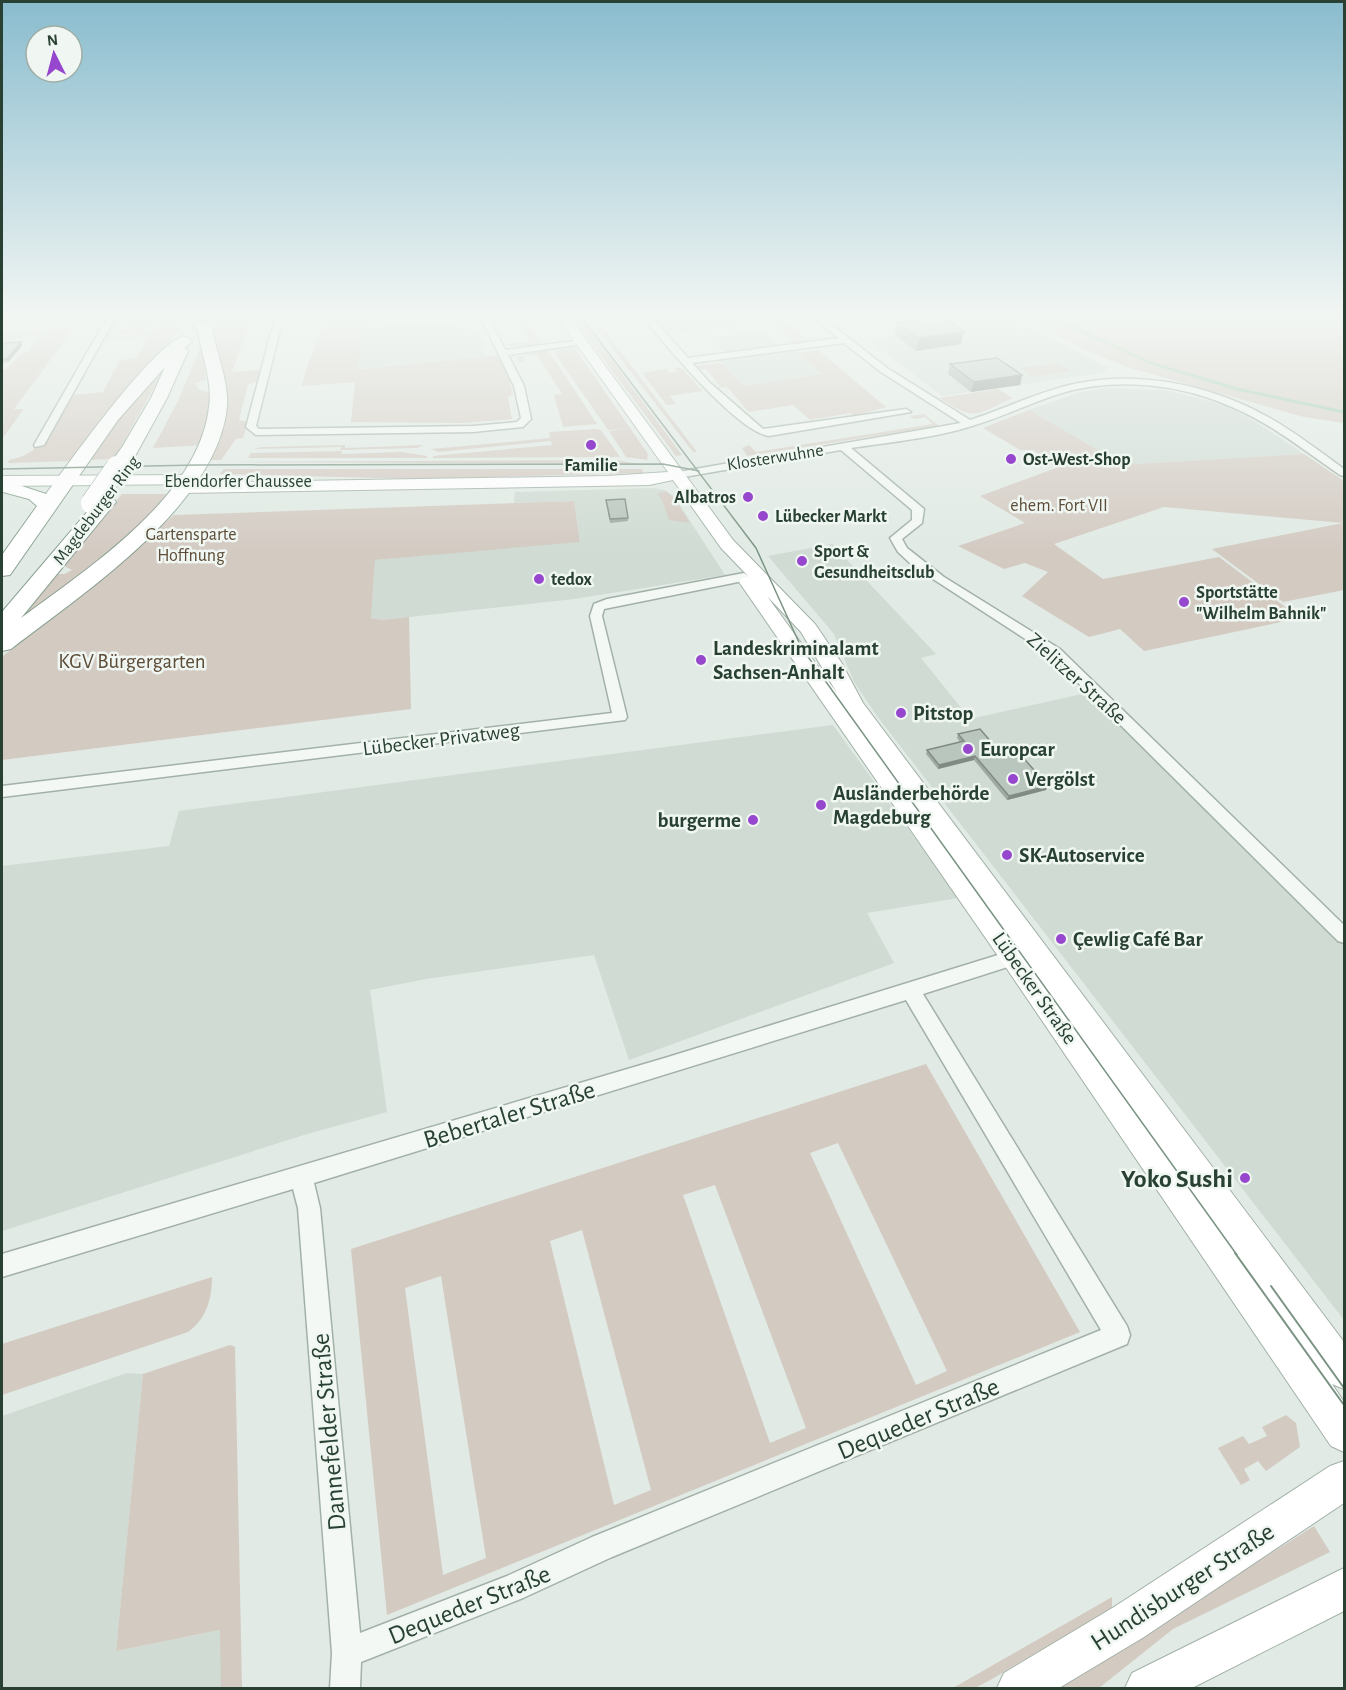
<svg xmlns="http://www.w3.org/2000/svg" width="1346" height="1690" font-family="'Alegreya Sans',sans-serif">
<rect width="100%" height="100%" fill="#e1eae4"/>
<g fill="#cfdbd3">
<path d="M941,318H1013L1109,368L1104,369L1109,372L942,396L867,339L949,328Z"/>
<path d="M453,322L456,327L470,326L473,332L476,331L485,346L481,347L487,356L357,370L365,327Z"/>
<path d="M763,331L780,346L725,353L710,338Z"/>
<path d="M795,350L823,374L743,386L719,360Z"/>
<path d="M1104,388L1165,390L1206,400L1229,407L1256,422L1304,454L1136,464L1119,462L1029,410L1077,393Z"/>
<path d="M652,488L664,490L674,496L725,575L574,599L382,620L371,618L375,560L580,541L574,501L514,503L515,492Z"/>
<path d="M832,544L936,654L921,658L970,719L1091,692L1344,944V1320L877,716L854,682L834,634L768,556Z"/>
<path d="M833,725L958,898L867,913L894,963L629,1060L594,955L426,979L370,990L387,1112L307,1134L2,1231V866L169,846L179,811Z"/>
<path d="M127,1373L143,1374L116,1651L221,1630V1688H2V1416Z"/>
</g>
<g fill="#d3cac2" fill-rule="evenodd">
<path d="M118,318H122L112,335L122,337L152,333L160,318H185L163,353L75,461L8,463L9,460C44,454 56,423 72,395L103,392L120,360L137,358L148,337L107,339L100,345L112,323Z"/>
<path d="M126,318H155L146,333L117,334Z"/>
<path d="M214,318H272L271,322L249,324L232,372L261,370L257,382L248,384L239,420L248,422L243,438L236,439L221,460H207C224,428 229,400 221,364C218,349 212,333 214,318Z"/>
<path d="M325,318H389L367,319L357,370L498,355L508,375L513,394L508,397L512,419L463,423L351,422L355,382L302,386C307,362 318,341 325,318Z"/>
<path d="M514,318H526L542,345L508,346V343H530Z"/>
<path d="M575,318H581L682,455L676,456L586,336Z"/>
<path d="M589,318H595L697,452H693Z"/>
<path d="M651,318H782L810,342L790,345L786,341L792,340L771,323L674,333L663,332Z"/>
<path d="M1024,318H1344V423L1304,417L1127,367L1083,349Z"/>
<path d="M73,329L14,409H24L2,439V370L7,369L22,353H27L40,336L50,334L2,341V333Z"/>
<path d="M201,339L206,380L196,383L198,389L213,394L202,445L153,448L178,401L201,346L199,345Z"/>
<path d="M574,347L630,428L608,430L552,349Z"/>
<path d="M548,350L597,424L563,427L554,395L562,394L537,355L523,356L526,362H519L516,357Z"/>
<path d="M818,350L886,407L855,416L850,413L810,420L793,405L749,412L727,387L715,388L720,386L706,369L698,370L694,366L721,363L744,386L822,374L798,353Z"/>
<path d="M1058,363L1071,371L1032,377L1020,368Z"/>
<path d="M161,367L165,368L114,459L86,460L117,416Z"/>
<path d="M675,368H682L702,391L670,396L676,404L667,405L642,373L666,369L669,373L678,372Z"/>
<path d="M998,389L1013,398C974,415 977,422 939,398Z"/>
<path d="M1029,410L1119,462L1136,464L1304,454L1344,481V590L1283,602L1212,549L1343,523L1164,507L1054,544L1103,579L1219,557L1300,618L1144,651L1120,629L1089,637L1022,596L1048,572L1025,563L1004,569L958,546L1025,523L980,496L1056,468L1033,450H1020L983,428Z"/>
<path d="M924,414L939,426L747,456L742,448L749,445L756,452L933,424L925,417L914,419L910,416Z"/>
<path d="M630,428L648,454L647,460L626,457L609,431Z"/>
<path d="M596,429L601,430L620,457L433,458V456L552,445L551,441L438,452L431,449L550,438L549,432Z"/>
<path d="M345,445V448L424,445L417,448L340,450L341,447L254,449L262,447Z"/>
<path d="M342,451L341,454L402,452L427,456V458H248L251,453Z"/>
<path d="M616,460L639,464L228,462Z"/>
<path d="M224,469H642L643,473L417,479L220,474Z"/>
<path d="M666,491L674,498L690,523L669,520L662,500L657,494Z"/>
<path d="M122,494H169L124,541L2,635L57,574H65L72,570L64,566Z"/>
<path d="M574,501L580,542L375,560L371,618L382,620L409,617L411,709L2,760V657L174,515Z"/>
<path d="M926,1064L1080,1332L387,1615L351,1249ZM838,1143L947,1371L916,1385L810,1153ZM715,1185L806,1428L770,1443L683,1195ZM582,1230L651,1490L614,1505L550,1241ZM441,1276L486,1558L443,1575L405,1288Z"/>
<path d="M212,1277C212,1299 206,1319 188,1332L2,1395V1344Z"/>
<path d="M230,1345L235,1347L242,1688H221L220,1630L116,1651L143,1374Z"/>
<path d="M1286,1415L1296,1423L1300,1447L1266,1471L1258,1461L1244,1469L1250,1480L1241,1485L1218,1448L1243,1436L1249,1444L1267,1436L1262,1427Z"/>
<path d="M1314,1526L1330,1552L1173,1629L1099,1688H1059Z"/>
<path d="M1112,1597V1608L992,1679L975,1688H953Z"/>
</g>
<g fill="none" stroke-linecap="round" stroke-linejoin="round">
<path stroke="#9cc9a8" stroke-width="3" d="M1053,318L1151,363L1237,389L1344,412"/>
<defs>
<g id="street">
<path d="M2,318H41L2,322Z"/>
<path d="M107,318H115L44,445L35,447L34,445Z"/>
<path d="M275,318H283L256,426L259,429L473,426L517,422L521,418L514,386L481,318H489L505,350L583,340L587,343L508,355L524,386L531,419L523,427L473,432L256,435L246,427Z"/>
<path d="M644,318H652L688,358L839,338L814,318H823L887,368L970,420C1004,409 1038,392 1074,384C1139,370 1211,385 1268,417C1295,432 1319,451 1344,469V476L1340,475C1305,451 1272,424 1232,407C1180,384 1117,377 1062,393C1032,402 1003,417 972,426C934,438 891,442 851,448L924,509L922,523L902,539L907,548L944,577L1060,649L1344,925V943L1338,941L1050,655L913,566L898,552L890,538L912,520V510L841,450L678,478L673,475L678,472L961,423L881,372L844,343L692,363L709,382L763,429L906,409L911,412L769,436C738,432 665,345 644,318Z"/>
<path d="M744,573L750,577L748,580L604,609L602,616L627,717L625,720L2,797V786L612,713L590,616L594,604L607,599Z"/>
<path d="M1014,950L1020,953L1023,958L1020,963L923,994L1127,1326L1130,1335L1127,1344L612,1557L523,1598L361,1662L360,1688H330L332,1653L298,1208L293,1189L2,1277V1254L668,1057ZM906,1000L1101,1330L592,1537L507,1576L360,1633L320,1208L314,1183Z"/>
</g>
<g id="secondary">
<path d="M558,318H570L733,540L815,624L841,662L863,703L1344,1342V1389L1332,1384L1344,1402V1452L1331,1446L1005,966L739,582L742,578L749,577L721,548L673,480L649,485L184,493L176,488L184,483L607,476L668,472ZM767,596L801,632L837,693Z"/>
<path d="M1344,1461V1503L1144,1637L1059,1688H997L1004,1673L1114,1607L1330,1466Z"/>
<path d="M1344,1568V1611L1192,1688H1125L1132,1673Z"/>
</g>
<path id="primary" d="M190,475L199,480L196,484L2,486V476Z"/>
<g id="highway">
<path d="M200,322L212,327C216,353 229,381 227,407C217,506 83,593 11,649L2,651V612L99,498H113L116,502L21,618C88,568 199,497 209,407C213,381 201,355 198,330L193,326Z"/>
<path d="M184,336L192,341L185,348L188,351L167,398L134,458L127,460L118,454L151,398L165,367L118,420L10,575L2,576V555L37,506L29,499L3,492V484L10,482L46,494C69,463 152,345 184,336Z"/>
</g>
</defs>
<use href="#street" stroke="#a2b1a7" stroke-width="3"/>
<use href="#secondary" stroke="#a2b1a7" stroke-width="2"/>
<use href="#primary" stroke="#a0b5a7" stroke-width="2"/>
<use href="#highway" stroke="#88a090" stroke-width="2"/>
<use href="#street" fill="#f4f8f5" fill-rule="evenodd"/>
<use href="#secondary" fill="#fff" fill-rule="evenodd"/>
<use href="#primary" fill="#fff" fill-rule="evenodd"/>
<use href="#highway" fill="#fff" fill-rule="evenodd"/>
<g stroke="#7a9383" stroke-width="1.5">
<path d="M582,318L756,548L801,647L1237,1255"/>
<path d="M2,469L197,465L663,464L699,471"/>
</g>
<g stroke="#7a9383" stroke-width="2">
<path d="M1235,1253L1344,1405"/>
<path d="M1271,1286L1344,1388"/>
</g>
<defs>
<path id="highway-bridge-far1" d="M116,469L127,454"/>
<path id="highway-bridge" d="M92,503L117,467"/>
</defs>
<use href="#highway-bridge-far1" stroke="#88a090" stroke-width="18" stroke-linecap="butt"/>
<use href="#highway-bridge" stroke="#88a090" stroke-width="23" stroke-linecap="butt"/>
<use href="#highway-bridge-far1" stroke="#fff" stroke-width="16"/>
<use href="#highway-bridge" stroke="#fff" stroke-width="22"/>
</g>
<g fill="#9eaaa3">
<path d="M897,323L961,344L916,351L895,335Z"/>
<path d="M21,342L22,346L8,362L2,363V343Z"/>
<path d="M950,364L1022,375L1020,385L971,392L948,374Z"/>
<path d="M606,500L628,518V521L610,523Z"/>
<path d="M958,734L1004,757L1048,786L1046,790L1007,800L974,760L938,769L926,754L927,750L960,742L957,738Z"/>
</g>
<g fill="#818b84">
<path d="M964,332L961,344L916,351L918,338Z"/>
<path d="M21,342L22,346L8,362L7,359Z"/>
<path d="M1022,375L1020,385L971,392L974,382Z"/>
<path d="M975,756L974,760L938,769L939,765Z"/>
<path d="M1048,786L1046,790L1007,800L1009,796Z"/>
</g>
<g fill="#b8c6bd" stroke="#818b84" stroke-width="1.5">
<path d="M937,318H944L964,332L918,338L897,323Z"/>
<path d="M21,342L7,359H2V343Z"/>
<path d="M997,358L1022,375L974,382L950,364Z"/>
<path d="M625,499L628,518L610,519L606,500Z"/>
<path d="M980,729L1004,757L1020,754L1048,786L1009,796L975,756L939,765L927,750L964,741L958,734Z"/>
</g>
<linearGradient id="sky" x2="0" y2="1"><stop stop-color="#89bcce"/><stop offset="0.57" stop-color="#f2f6f3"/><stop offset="1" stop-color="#f2f6f3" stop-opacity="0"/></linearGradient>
<rect width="1346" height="554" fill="url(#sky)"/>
<g fill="#9647cd" stroke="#f0f7f3" stroke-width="2">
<circle cx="591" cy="445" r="6"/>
<circle cx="1011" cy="459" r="6"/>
<circle cx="748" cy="497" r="6"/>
<circle cx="763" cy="516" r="6"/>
<circle cx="802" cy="561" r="6"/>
<circle cx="539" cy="579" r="6"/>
<circle cx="1184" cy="602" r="6"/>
<circle cx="701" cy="660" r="6"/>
<circle cx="901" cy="713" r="6"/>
<circle cx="968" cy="749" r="6"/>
<circle cx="1013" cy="779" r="6"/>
<circle cx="821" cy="805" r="6"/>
<circle cx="753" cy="820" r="6"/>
<circle cx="1007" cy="855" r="6"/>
<circle cx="1061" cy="939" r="6"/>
<circle cx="1245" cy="1178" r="6"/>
</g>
<g text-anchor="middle" stroke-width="5" stroke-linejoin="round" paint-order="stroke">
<g font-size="18" fill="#294132" stroke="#f0f7f3">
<text transform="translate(775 457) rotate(-9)" y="6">Klosterwuhne</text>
<text x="238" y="487">Ebendorfer Chaussee</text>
<text transform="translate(96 510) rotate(-53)" y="6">Magdeburger Ring</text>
</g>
<g font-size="18" font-weight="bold" fill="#294132" stroke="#f0f7f3" text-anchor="start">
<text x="1023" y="465">Ost-West-Shop</text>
<text x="591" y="471" text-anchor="middle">Familie</text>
<text x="736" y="503" text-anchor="end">Albatros</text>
<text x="775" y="522">Lübecker Markt</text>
<text x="814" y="557">Sport &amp;<tspan x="814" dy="21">Gesundheitsclub</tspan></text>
<text x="551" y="585">tedox</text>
<text x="1196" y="598">Sportstätte<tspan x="1196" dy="21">"Wilhelm Bahnik"</tspan></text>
</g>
<g font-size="18" fill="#5d4c37" stroke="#f0f7f3">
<text x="1059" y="511">ehem. Fort VII</text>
<text x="191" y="540">Gartensparte<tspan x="191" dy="21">Hoffnung</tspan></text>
</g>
<g font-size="21" font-weight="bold" fill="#294132" stroke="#f0f7f3" text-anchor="start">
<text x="713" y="655">Landeskriminalamt<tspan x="713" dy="24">Sachsen-Anhalt</tspan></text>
<text x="913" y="720">Pitstop</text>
<text x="980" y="756">Europcar</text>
<text x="1025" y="786">Vergölst</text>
<text x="833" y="800">Ausländerbehörde<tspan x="833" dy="24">Magdeburg</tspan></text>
<text x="741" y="827" text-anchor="end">burgerme</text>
<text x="1019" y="862">SK-Autoservice</text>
<text x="1073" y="946">Çewlig Café Bar</text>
</g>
<g font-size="21" fill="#5d4c37" stroke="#f0f7f3">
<text x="132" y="668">KGV Bürgergarten</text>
</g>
<g font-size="21" fill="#294132" stroke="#f0f7f3">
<text transform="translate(1077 678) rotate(42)" y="7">Zielitzer Straße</text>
<text transform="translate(441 739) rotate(-7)" y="7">Lübecker Privatweg</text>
<text transform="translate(1035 988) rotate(55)" y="7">Lübecker Straße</text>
</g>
<g font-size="26" fill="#294132" stroke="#f0f7f3">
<text transform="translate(509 1114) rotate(-17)" y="9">Bebertaler Straße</text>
<text transform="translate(918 1418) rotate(-23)" y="9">Dequeder Straße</text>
<text transform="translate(328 1432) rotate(-95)" y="9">Dannefelder Straße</text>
<text transform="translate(1182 1586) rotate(-33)" y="9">Hundisburger Straße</text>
<text transform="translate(469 1604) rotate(-22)" y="9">Dequeder Straße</text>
</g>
<g font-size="26" font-weight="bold" fill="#294132" stroke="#f0f7f3" text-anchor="end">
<text x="1233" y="1187">Yoko Sushi</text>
</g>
</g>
<rect width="1346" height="1690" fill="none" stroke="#294132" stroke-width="6"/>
<g transform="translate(54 54) rotate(354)"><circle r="28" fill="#f0f7f3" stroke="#a0aea6" stroke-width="1.5"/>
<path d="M0-4.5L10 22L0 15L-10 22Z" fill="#9647cd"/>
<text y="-9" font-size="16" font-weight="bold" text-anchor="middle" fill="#294132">N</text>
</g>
</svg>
